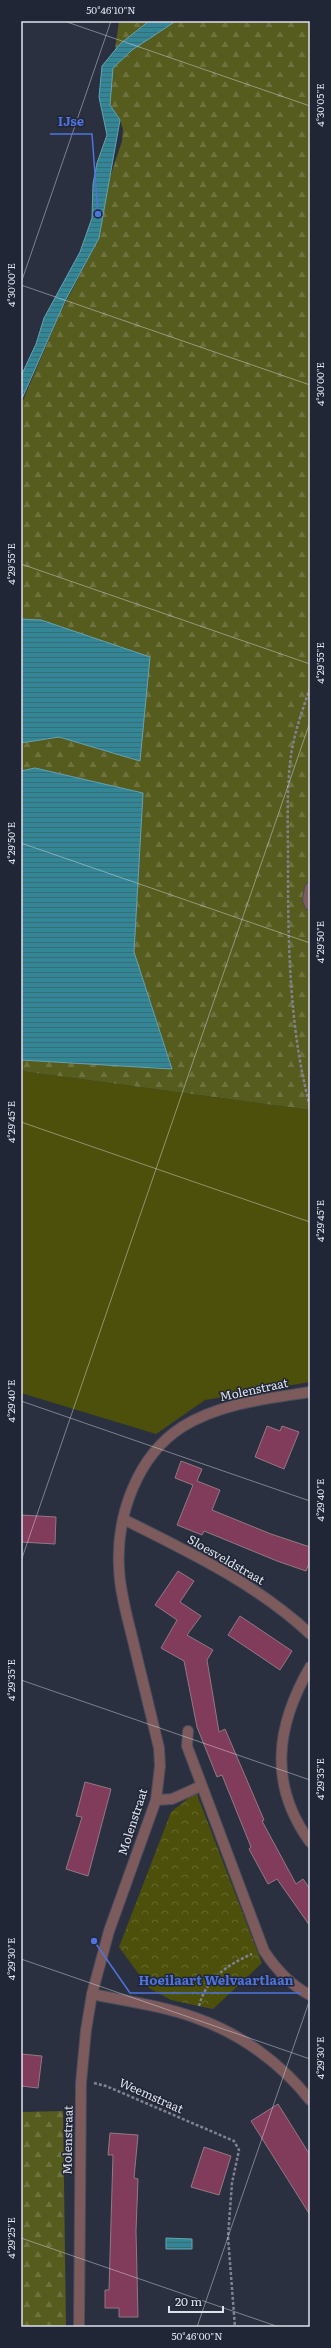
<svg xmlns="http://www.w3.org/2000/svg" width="331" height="2348" font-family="Literata,serif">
<defs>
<pattern id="forest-firs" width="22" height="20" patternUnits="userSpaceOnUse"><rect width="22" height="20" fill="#565b1e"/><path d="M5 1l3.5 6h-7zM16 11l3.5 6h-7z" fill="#6e723f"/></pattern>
<pattern id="park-crowns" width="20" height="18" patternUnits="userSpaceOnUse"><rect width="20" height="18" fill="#4c500a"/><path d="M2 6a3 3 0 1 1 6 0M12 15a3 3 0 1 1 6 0" fill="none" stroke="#65692e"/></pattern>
<pattern id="water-rules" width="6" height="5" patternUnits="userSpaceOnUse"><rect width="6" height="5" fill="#338696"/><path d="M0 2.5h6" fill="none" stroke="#396c76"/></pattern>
</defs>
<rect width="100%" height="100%" fill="#2b3040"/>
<path fill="#4c500a" d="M21,1071L310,1110V1382L205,1400L156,1434L21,1393Z"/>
<g fill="url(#forest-firs)">
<path d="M119,21H310V1110L21,1071V1060L172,1068L134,952L143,793L35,768L21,771V743L59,737L140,761L41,620L21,619V405L60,313L99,238L110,177L122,141L123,129L120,120L110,105L111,78Z"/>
<path d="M63,2111L66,2327H21V2112Z"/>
</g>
<path fill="url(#park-crowns)" d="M196,1792L262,1963L213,2009L171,2000L149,1988L119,1947L171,1812Z"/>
<g fill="url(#water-rules)" stroke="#67a2b0">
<path d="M149,21H176L132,50L113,68L110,105L120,120L99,238L65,301L21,401V376L36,344L44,318L80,252L92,218L93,184L97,163L107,135L99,97L102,66L120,44Z"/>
<path d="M21,619L41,620L150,657L140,761L59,737L21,743Z"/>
<path d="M35,768L143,793L134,952L172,1069L21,1060V771Z"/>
<path d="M166,2238L192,2239V2249H166Z"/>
</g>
<g fill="#823c5b" stroke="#907981">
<path d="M267,1426L280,1431L282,1426L299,1432L284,1469L255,1457Z"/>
<path d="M181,1461L202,1469L197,1481L220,1490L212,1510L271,1534L310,1547V1561L306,1571L277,1561L204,1531L202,1535L177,1525L193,1485L175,1478Z"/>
<path d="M21,1515L56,1517L55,1544L21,1542Z"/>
<path d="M178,1571L194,1581L180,1602L201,1616L187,1635L213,1650L207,1660L219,1732L225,1729L264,1820L262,1821L296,1884L303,1879L310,1889V1926L277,1879L268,1884L249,1849L251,1847L222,1775L217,1777L197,1727L184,1661L161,1648L177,1620L155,1605Z"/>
<path d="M240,1616L292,1651L280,1670L228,1635Z"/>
<path d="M85,1782L111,1789L88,1876L66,1869L82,1817L76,1816Z"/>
<path d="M21,2054L42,2056L38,2088L21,2086Z"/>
<path d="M278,2104L310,2155V2215L251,2121Z"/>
<path d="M110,2133L138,2135L134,2178L138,2179L136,2231L138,2317H119V2308H105V2290H109L113,2155H108Z"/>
<path d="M204,2147L231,2156L219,2195L191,2187Z"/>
</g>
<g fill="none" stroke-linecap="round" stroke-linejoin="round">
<defs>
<g id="minor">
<path d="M310,888L308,900L310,905"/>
<path d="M123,1519C187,1551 257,1584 310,1634"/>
<path d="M310,1667C276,1726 268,1784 310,1842"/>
<path d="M188,1731L187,1746L264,1951C276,1969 290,1985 310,1995"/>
<path d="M156,1800L172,1799L201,1786"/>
<path d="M92,1994C126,2001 163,2006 196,2018C241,2034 281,2063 310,2100"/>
<path d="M79,2327L81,2083L86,2030L92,1994L109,1931L156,1800L160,1766L159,1748C151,1714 142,1679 134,1645C128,1619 120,1594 119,1568C116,1516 137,1456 182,1427C220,1403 267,1399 310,1392"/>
</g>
</defs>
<use href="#minor" stroke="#484c5c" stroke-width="12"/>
<g stroke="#7f8390" stroke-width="2.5" stroke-dasharray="3 2" stroke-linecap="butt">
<path d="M310,688C303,708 296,728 292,749C286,785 288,824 288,861C288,943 289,1027 310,1107"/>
<path d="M199,2006C206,1979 227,1965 252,1954"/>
<path d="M94,2083L106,2086L234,2141L239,2150L232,2183L228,2237L235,2327"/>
</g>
<use href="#minor" stroke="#7d5a5b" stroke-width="10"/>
</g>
<path fill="none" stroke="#dfe2ed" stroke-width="1" stroke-opacity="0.45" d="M64,21L310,106M21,283L111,21M21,285L310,385M21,564L310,664M21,843L310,943M21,1122L310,1222M21,1401L310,1501M21,1561L310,722M21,1680L310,1780M21,1959L310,2059M21,2238L279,2327M197,2327L310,1999"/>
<g text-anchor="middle" stroke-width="3" stroke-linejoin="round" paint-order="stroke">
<g font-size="12" fill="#dfe2ed" stroke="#212636">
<text transform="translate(254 1390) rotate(-12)" y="4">Molenstraat</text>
<text transform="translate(226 1560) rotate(30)" y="4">Sloesveldstraat</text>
<text transform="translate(133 1822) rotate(-72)" y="4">Molenstraat</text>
<text transform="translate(151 2096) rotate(24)" y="4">Weemstraat</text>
<text transform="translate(68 2140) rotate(-89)" y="4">Molenstraat</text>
</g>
</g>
<path fill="none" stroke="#4e73dd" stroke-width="1.5" d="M98 214L92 134H50M94 1941L130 1993H301"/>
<g fill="#4e73dd" stroke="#212636" stroke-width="1.5">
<circle cx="98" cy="214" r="4"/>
<circle cx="94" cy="1941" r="4"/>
</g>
<g font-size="13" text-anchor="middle" font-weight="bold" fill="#4e73dd" stroke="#212636" stroke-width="3" stroke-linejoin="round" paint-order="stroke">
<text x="71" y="126">IJse</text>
<text x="216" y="1985">Hoeilaart Welvaartlaan</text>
</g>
<rect width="331" height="2348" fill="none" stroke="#212636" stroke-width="44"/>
<path d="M169 2306v6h54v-6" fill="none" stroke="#dfe2ed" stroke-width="2"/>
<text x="175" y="2306" font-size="12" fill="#dfe2ed" stroke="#212636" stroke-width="3" paint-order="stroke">20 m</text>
<rect x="22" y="22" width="287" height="2304" fill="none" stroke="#dfe2ed" stroke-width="1.5"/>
<g font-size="10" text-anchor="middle" fill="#dfe2ed">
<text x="111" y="14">50°46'10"N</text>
<text transform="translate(320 105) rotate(-90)" y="4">4°30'05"E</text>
<text transform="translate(11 285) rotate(-90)" y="4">4°30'00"E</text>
<text transform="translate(320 384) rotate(-90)" y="4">4°30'00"E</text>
<text transform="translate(11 564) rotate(-90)" y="4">4°29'55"E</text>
<text transform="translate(320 663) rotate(-90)" y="4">4°29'55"E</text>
<text transform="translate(11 843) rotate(-90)" y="4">4°29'50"E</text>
<text transform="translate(320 942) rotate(-90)" y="4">4°29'50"E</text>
<text transform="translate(11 1122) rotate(-90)" y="4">4°29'45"E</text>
<text transform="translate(320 1221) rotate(-90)" y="4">4°29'45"E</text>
<text transform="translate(11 1401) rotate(-90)" y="4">4°29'40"E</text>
<text transform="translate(320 1500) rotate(-90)" y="4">4°29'40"E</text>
<text transform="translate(11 1680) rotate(-90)" y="4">4°29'35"E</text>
<text transform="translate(320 1779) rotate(-90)" y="4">4°29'35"E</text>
<text transform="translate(11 1959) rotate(-90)" y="4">4°29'30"E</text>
<text transform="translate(320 2058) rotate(-90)" y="4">4°29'30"E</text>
<text transform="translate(11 2238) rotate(-90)" y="4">4°29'25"E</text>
<text x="197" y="2340">50°46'00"N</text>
</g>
</svg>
